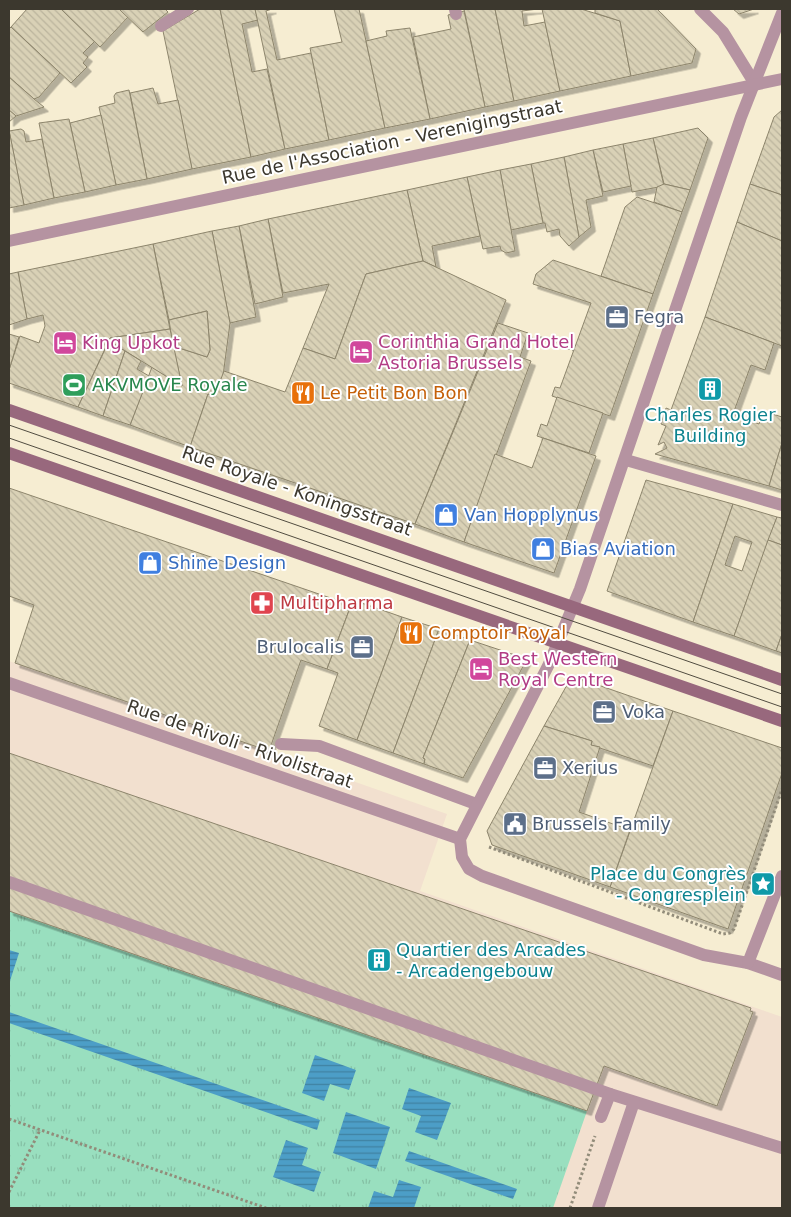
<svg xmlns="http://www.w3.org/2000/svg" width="791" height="1217" font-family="'DejaVu Sans',sans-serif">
<defs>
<pattern id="park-tufts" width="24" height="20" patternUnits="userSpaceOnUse" patternTransform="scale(1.25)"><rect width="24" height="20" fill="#99dfbf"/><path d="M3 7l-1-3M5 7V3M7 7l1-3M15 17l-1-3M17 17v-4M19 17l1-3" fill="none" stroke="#85c0a4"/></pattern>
<pattern id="water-rules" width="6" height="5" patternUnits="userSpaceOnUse" patternTransform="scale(1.25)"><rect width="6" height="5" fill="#4c9ec7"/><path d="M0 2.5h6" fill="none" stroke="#4082a2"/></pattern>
<pattern id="building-back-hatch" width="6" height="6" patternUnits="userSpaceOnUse" patternTransform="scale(1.25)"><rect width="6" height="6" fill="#d9d1b6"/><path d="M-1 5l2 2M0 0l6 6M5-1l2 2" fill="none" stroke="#bbb49d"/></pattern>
<filter id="shadow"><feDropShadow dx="4.5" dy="4.5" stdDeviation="0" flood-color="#0004"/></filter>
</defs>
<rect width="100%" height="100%" fill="#f6edd2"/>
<path fill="#f2e0cf" d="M9,661L447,814L420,891L782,1017V1208H9Z"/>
<path fill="url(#park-tufts)" d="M9,911L587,1111L553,1208H9Z"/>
<g fill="url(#water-rules)">
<path d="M9,950L19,953L9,984Z"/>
<path d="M9,1012L320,1120L317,1130L9,1023Z"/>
<path d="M315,1055L356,1070L349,1090L330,1084L324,1101L302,1093Z"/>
<path d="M409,1088L451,1103L437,1140L415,1132L421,1116L402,1109Z"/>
<path d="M346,1112L390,1127L376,1169L333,1153Z"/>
<path d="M286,1140L308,1148L302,1165L321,1172L314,1192L273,1177Z"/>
<path d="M409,1151L517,1189L513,1199L405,1161Z"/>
<path d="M399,1180L421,1187L414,1208H368L374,1191L393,1197Z"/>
</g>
<g fill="url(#building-back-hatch)" stroke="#8d856c" fill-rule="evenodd" filter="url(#shadow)">
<path d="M27,9H61L95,41L83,53L88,57L83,63L87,67L71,83L11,27Z"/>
<path d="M61,9H119L128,17L100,47Z"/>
<path d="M119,9H165L168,12L143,32Z"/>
<path d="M200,9H220L251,157L192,169L163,31Z"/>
<path d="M220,9H255L258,20L242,24L252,72L267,69L285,149L251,157Z"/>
<path d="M255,9H272L266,11L277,60L311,53L329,140L285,149Z"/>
<path d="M334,9H359L385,128L329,140L310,48L342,42Z"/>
<path d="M464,9H495L514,101L485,107Z"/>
<path d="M495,9H538L522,11L524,26L545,22L560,91L514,101Z"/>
<path d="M542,9H581L620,21L631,76L560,91Z"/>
<path d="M595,9H657L696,49L692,63L631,76L620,21L595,13Z"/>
<path d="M733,9H754L739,14Z"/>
<path d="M464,11L485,107L430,119L413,37L451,29L448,15Z"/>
<path d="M11,27L60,73L39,97L34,99L9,77V29Z"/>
<path d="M410,28L430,119L385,128L366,41L387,36L386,31Z"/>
<path d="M9,77L34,99L44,107L16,116L9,110Z"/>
<path d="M153,88L158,104L178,100L192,169L147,179L130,93Z"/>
<path d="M129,90L147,179L116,185L99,107L115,103L114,96L116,93Z"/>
<path d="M9,110L16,116L9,122Z"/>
<path d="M782,110V195L750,184L774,117Z"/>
<path d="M101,115L116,185L85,192L70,123Z"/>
<path d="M69,119L85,192L54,198L39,123Z"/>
<path d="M698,128L708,138L690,190L664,184L653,138Z"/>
<path d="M21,129L24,131L26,142L42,139L54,198L24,205L9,131Z"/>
<path d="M9,130L24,205L9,208Z"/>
<path d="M653,138L664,186L632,192L623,144Z"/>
<path d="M623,144L631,186L603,192L593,150Z"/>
<path d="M593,150L603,196L586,200L591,227L579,237L564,157Z"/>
<path d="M564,157L579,237L569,246L560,236L559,229L547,232L545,223H543L531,164Z"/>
<path d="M531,164L543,223L511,230L500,170Z"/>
<path d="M500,170L515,251L506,253L501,250L500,246L483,249L467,177Z"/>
<path d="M467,177L480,236L432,246L436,267L423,261L407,190Z"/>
<path d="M664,184L690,190L682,212L654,202L657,187Z"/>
<path d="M750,184L782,195V241L737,222Z"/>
<path d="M407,190L423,261L366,274L335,359L303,348L329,284L283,293L268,219Z"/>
<path d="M637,197L682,212L653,294L601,276L625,207Z"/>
<path d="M268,219L283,297L255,304L239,226Z"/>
<path d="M737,222L782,241V346L705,317Z"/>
<path d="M239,226L256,317L230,323L212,231Z"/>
<path d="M212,231L230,323L223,376L214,397L208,394L190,447L130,425L152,367L182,386L173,346L207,357L210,350L207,311L169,320L153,244Z"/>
<path d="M153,244L170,329L110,338L78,407L9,383V370L20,336L39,343L45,326L43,315L27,319L18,272Z"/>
<path d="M553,260L653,294L610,416L552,396L555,387L560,388L591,303L533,284L536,274Z"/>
<path d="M423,261L506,300L415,524L190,447L208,394L214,397L224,371L285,392L303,348L335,359L366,274Z"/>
<path d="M18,272L27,319L9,325V274Z"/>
<path d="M207,311L210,350L207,357L173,346L169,320Z"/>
<path d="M705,317L774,343L765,370L751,365L733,414L759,424L763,411L782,417V443L769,486L655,454L667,448L664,442L658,445L666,426L661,424L666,408L671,410Z"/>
<path d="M498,323L528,333L520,357L531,361L464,542L415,524Z"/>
<path d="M170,329L182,386L109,341L110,338Z"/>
<path d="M9,334L19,337L9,370Z"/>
<path d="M109,341L125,351L103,416L78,407Z"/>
<path d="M125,351L141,361L137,369L149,376L130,425L103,416Z"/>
<path d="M557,397L603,413L589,453L537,436L541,424L547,426Z"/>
<path d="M543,438L596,456L554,573L464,542L495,454L532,468Z"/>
<path d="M782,443V490L769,486Z"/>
<path d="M646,480L733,504L693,622L607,591Z"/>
<path d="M9,488L351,605L327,669L301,660L269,751L15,663L34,605L9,596Z"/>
<path d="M733,504L777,517L734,636L693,622ZM735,536L752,542L742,571L725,565Z"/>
<path d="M777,517L782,518V545L768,540Z"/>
<path d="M768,540L782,545V634L776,651L734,636Z"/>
<path d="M353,600L402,617L357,740L319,726L338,673L327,669Z"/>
<path d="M402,617L439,629L393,753L357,740Z"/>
<path d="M439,629L470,640L423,758L425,759L424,764L393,753Z"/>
<path d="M782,634V653L776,651Z"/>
<path d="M470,640L527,659L463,778L424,764L425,759L423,758Z"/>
<path d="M572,676L673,711L653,766L591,745L592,741L544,726Z"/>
<path d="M673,711L782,748V773L728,929L610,887Z"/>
<path d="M544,726L592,741L591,745L600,747L579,812L630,830L610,887L492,845L487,831Z"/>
<path d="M9,753L751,1008L750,1011L753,1012L717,1106L604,1066L587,1111L9,911Z"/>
</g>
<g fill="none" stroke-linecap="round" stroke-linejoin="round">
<g stroke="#928c7a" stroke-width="3" stroke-dasharray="2.5 2.5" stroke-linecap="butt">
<path d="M535,336L574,350"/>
<path d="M489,847L723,934L730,933L734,929L782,789"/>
<path d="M9,1119L266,1208"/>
<path d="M9,1192L40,1130"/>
<path d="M570,1208L595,1136"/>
</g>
<g stroke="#b593a1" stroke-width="12">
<path d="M455,9L456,14"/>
<path d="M161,26L188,9"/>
<path d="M626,460L782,505"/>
<path d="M281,744L319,746L476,804"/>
</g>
<g stroke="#b593a1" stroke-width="12">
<path d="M700,9L723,32L755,84"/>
<path d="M782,13L741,117L580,589L549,664L460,839L462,857L469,869L482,876L704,955L748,963L782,975"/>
<path d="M9,241L782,79"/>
<path d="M9,683L460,839"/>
<path d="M9,882L610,1094"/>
<path d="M748,963L782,876"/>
<path d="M601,1117L610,1094L782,1148"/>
<path d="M598,1208L634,1102"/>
</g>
<g stroke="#98687d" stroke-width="12">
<path d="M9,410L782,680"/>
<path d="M9,453L782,721"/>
</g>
<g stroke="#514c40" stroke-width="1">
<path d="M9,425L782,694"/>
<path d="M9,438L782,707"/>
</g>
</g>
<defs>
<symbol id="office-square" viewBox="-11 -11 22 22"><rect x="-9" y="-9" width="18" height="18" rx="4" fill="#5c6f8a" stroke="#fff"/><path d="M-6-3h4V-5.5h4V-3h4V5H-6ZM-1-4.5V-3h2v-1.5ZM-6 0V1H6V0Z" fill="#fff"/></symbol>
<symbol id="hotel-square" viewBox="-11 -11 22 22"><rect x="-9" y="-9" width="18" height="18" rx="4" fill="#d1479c" stroke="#fff"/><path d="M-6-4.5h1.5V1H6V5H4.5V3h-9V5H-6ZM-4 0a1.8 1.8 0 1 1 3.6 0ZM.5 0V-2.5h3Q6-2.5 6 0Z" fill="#fff"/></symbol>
<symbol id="stadium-square" viewBox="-11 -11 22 22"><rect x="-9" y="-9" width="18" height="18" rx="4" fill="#2e9e5b" stroke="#fff"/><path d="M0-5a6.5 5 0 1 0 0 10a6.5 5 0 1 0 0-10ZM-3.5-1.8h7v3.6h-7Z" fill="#fff"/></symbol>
<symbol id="building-square" viewBox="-11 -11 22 22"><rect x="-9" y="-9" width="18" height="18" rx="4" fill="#0f9aa8" stroke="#fff"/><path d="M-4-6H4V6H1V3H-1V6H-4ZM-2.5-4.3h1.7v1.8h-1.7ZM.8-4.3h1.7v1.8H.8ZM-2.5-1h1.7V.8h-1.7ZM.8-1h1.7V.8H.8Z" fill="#fff"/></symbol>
<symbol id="restaurant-square" viewBox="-11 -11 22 22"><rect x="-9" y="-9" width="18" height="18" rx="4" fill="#e8710a" stroke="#fff"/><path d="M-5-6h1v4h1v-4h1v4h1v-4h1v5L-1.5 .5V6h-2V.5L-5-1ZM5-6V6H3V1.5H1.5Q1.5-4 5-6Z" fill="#fff"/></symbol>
<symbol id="shop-square" viewBox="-11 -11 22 22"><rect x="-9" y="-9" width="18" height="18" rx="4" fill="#3f7fe0" stroke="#fff"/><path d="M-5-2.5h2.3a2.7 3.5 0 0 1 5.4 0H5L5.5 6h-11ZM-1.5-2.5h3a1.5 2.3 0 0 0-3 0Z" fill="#fff"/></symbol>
<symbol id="pharmacy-square" viewBox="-11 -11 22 22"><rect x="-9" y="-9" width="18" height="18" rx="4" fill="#e0444e" stroke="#fff"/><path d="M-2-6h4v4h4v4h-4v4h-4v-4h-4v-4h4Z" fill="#fff"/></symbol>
<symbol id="civic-square" viewBox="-11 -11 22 22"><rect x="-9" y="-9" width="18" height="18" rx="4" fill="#5c6f8a" stroke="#fff"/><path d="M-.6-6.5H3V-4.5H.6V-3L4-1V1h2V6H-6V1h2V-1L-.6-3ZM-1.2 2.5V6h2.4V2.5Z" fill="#fff"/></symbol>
<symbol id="sight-square" viewBox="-11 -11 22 22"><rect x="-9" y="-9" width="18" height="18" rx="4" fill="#0f9aa8" stroke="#fff"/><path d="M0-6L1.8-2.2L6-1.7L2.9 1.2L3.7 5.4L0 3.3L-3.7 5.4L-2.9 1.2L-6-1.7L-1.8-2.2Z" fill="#fff"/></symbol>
</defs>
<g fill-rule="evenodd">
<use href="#office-square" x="603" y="303" width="28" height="28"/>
<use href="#hotel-square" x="51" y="329" width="28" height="28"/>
<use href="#hotel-square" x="347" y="338" width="28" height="28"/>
<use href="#stadium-square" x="60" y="371" width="28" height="28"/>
<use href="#building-square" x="696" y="375" width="28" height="28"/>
<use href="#restaurant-square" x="289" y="379" width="28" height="28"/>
<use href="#shop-square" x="432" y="501" width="28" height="28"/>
<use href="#shop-square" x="529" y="535" width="28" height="28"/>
<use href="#shop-square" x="136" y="549" width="28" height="28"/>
<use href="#pharmacy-square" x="248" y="589" width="28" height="28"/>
<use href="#restaurant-square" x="397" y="619" width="28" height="28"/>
<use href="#office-square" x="348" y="633" width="28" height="28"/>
<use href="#hotel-square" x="467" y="655" width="28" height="28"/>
<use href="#office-square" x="590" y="698" width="28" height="28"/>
<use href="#office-square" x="531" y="754" width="28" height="28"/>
<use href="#civic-square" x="501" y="810" width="28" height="28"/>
<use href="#sight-square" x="749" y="870" width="28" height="28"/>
<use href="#building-square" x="365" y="946" width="28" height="28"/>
</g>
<g text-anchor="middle" stroke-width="4" stroke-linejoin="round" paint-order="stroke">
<g font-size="18" fill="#3c382e" stroke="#fff">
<text transform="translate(392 142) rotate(-12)" y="6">Rue de l'Association - Verenigingstraat</text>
<text transform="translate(297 491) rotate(19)" y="6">Rue Royale - Koningsstraat</text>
<text transform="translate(240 744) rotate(19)" y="6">Rue de Rivoli - Rivolistraat</text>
</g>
<g font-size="18" fill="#4e5e75" stroke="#fff" text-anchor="start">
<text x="634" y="323">Fegra</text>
<text x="344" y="653" text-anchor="end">Brulocalis</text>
<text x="622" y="718">Voka</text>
<text x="562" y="774">Xerius</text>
<text x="532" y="830">Brussels Family</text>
</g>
<g font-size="18" fill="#b23c85" stroke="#fff" text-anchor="start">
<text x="378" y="348">Corinthia Grand Hotel<tspan x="378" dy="21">Astoria Brussels</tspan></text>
<text x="82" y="349">King Upkot</text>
<text x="498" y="665">Best Western<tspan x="498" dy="21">Royal Centre</tspan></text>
</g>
<g font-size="18" fill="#27864d" stroke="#fff" text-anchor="start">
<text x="92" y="391">AKVMOVE Royale</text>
</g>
<g font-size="18" fill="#c56008" stroke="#fff" text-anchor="start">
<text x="320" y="399">Le Petit Bon Bon</text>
<text x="428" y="639">Comptoir Royal</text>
</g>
<g font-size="18" fill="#0d838f" stroke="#fff">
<text x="710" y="421">Charles Rogier<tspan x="710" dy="21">Building</tspan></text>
<text x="746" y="880" text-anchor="end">Place du Congrès<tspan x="746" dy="21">- Congresplein</tspan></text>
<text x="396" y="956" text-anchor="start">Quartier des Arcades<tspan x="396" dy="21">- Arcadengebouw</tspan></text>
</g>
<g font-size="18" fill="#366cbe" stroke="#fff" text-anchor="start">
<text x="464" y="521">Van Hopplynus</text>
<text x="560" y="555">Bias Aviation</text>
<text x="168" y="569">Shine Design</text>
</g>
<g font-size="18" fill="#be3a42" stroke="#fff" text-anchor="start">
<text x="280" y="609">Multipharma</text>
</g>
</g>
<rect width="791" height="1217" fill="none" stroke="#3c382e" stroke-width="20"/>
</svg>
